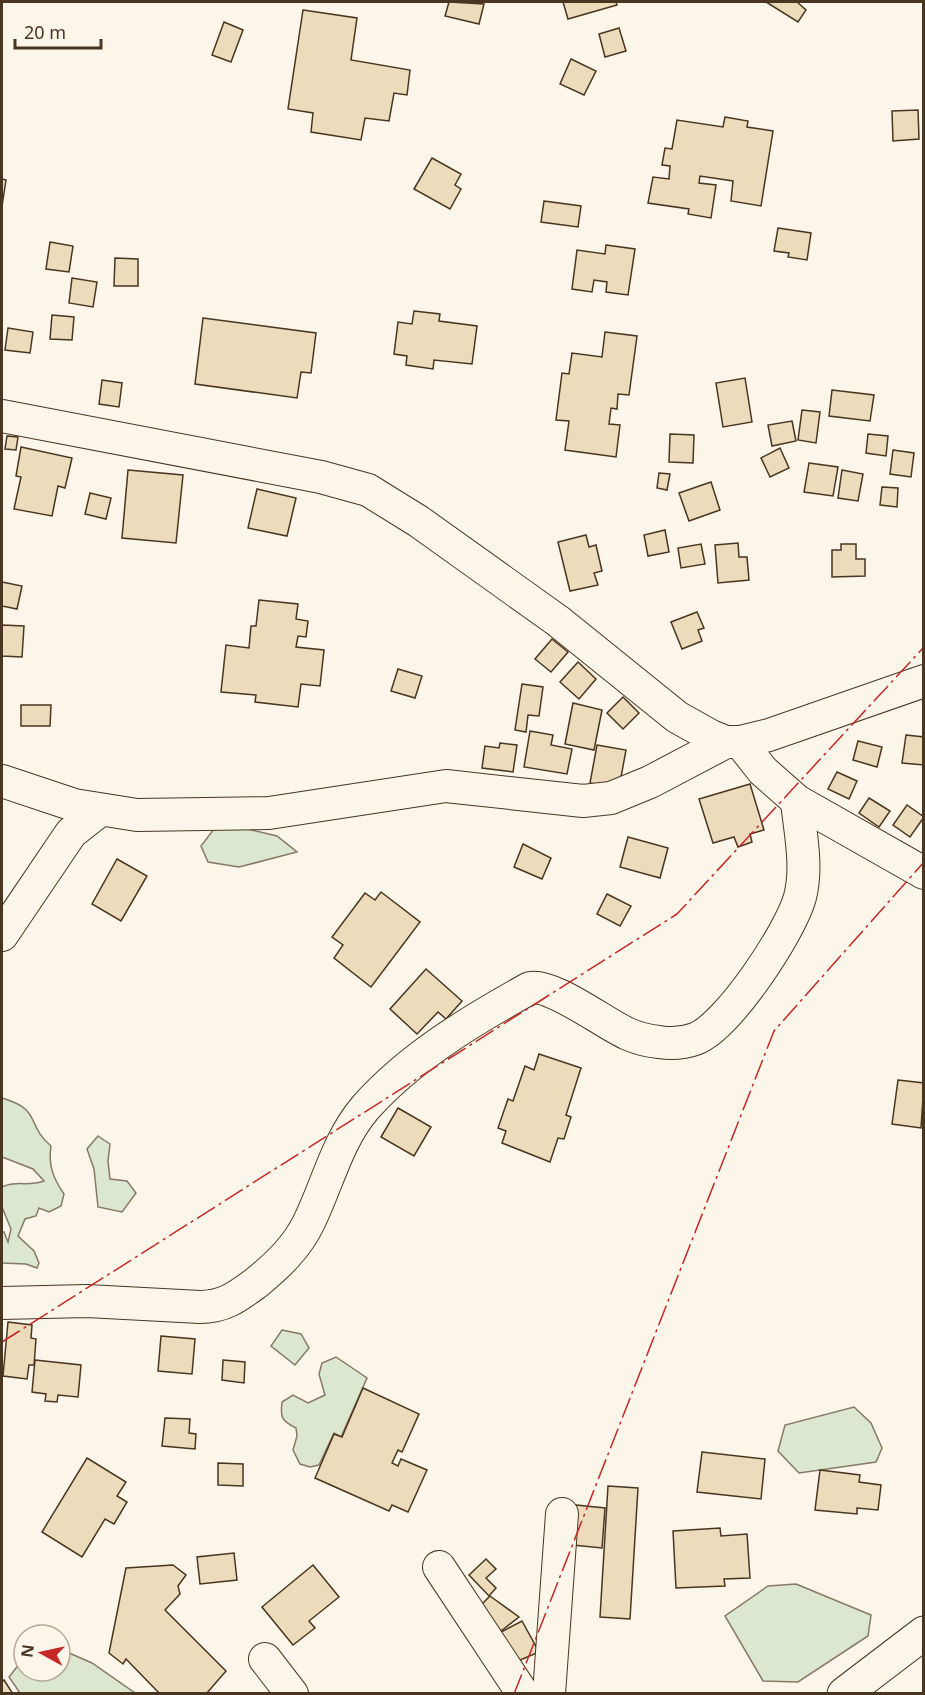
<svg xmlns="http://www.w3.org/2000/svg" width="925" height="1695" font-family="'Noto Sans',sans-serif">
<rect width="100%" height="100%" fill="#fbf6e9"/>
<g fill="#dce7d0" stroke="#887966" stroke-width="1.5">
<path d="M243,828L277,836L297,852L239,867L208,862L201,846L214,829Z"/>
<path d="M2,1098C43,1110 25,1124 51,1146C48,1165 53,1178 64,1194L61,1206L49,1212L39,1208L36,1216L25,1219L18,1236L34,1251L39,1263L37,1268L26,1264L2,1263V1232H4L8,1242L11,1229L2,1207V1187C17,1180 27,1187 44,1181L33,1169L2,1157Z"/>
<path d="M98,1136L110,1144L108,1161L110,1179L127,1181L136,1193L122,1212L98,1207L94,1169L87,1149Z"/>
<path d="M282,1330L301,1334L309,1348L295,1365L271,1346Z"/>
<path d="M336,1357L367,1378L341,1437L334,1433L319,1465L310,1467L300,1464L293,1450L297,1436L296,1428C282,1421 280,1418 282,1402L293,1395L308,1403L325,1395L319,1374L322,1363Z"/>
<path d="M854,1407L871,1423L882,1448L876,1462L799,1473L778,1451L785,1425Z"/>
<path d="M796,1584L871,1615L868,1636L798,1682L763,1681L725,1616L768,1586Z"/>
<path d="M60,1649L92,1663L135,1693H20L9,1677L24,1658V1671H60Z"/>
</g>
<g fill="#ecdcbc" stroke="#4a3520" stroke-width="1.5">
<path d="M449,2L484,4L479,24L445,16Z"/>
<path d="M563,2H616L617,5L568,19Z"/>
<path d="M766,2H797L806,10L798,22Z"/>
<path d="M303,10L357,18L351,60L410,70L407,95L394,93L389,121L365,118L361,140L311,132L313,113L288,109Z"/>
<path d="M224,22L243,30L231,62L212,55Z"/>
<path d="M619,28L626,51L605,57L599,34Z"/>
<path d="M571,59L596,71L584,95L560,84Z"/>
<path d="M918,110L919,139L893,141L892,111Z"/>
<path d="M725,117L748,121L747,127L773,131L761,206L731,201L733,181L700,176L699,183L716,185L711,218L688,214L689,209L648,203L653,177L669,179L670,166L662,165L665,148L672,149L677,120L723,127Z"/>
<path d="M432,158L461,174L455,185L461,189L450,209L414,189Z"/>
<path d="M2,179L6,180L2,206Z"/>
<path d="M544,201L581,206L578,227L541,222Z"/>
<path d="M778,228L811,233L807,260L788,257L789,253L774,251Z"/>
<path d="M50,242L73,246L69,272L46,269Z"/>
<path d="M606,245L635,249L628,295L606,292L607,282L594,280L592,292L572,289L577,250L605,254Z"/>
<path d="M115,258L138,259V286H114Z"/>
<path d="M72,278L97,282L93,307L69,303Z"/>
<path d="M414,311L440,314L439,321L477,326L472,364L434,360L433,369L406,365L407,356L394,354L398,322L412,324Z"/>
<path d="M52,315L74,317L72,340L50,339Z"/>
<path d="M203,318L316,333L311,373L301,372L297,398L195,384Z"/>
<path d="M8,328L33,332L30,353L5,350Z"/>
<path d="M605,332L637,336L629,395L618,394L617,409L611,408L609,424L620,425L616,457L565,450L569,421L556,420L562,373L569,374L572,353L602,357Z"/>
<path d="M745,378L752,422L723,427L716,383Z"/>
<path d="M102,380L122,383L119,407L99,404Z"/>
<path d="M832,390L874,395L870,421L829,416Z"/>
<path d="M802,410L820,412L816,443L798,440Z"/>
<path d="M792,421L796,441L772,446L768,425Z"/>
<path d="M670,434L694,435L693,463L669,462Z"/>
<path d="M868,434L888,436L886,456L866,453Z"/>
<path d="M7,436L18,437L16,450L5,449Z"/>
<path d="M21,447L72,458L65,488L58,486L52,516L14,509L21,477L16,476Z"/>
<path d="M780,448L789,468L770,477L761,458Z"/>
<path d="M893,450L914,453L911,477L890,474Z"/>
<path d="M809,463L838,467L833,496L804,492Z"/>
<path d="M128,470L183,475L176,543L122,538Z"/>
<path d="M842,470L863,474L858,501L838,498Z"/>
<path d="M659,473L670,474L667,490L657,488Z"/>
<path d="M711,482L720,510L689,521L679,493Z"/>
<path d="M882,487L898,488L897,507L880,505Z"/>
<path d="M257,489L296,498L287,536L248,528Z"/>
<path d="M90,493L111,498L106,519L85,514Z"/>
<path d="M665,530L669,552L648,556L644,535Z"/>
<path d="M586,535L589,547L596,545L602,571L594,573L598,585L570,591L558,542Z"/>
<path d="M738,543L739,557H747L749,580L718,583L715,545Z"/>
<path d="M701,544L705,564L681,568L678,548Z"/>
<path d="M841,544H856V559H865V576L832,577V550H841Z"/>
<path d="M2,582L22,586L17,609L2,606Z"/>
<path d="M259,600L298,604L296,619L308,621L306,637L298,636L296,647L324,650L320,686L301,684L298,707L255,702L256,695L221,692L226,645L249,648L251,626H256Z"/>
<path d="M697,612L704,628L698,630L702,641L682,649L671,622Z"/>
<path d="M2,625L24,626L22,657L2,656Z"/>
<path d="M552,639L568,652L551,672L535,659Z"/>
<path d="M578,662L596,679L579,699L560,682Z"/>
<path d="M398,669L422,676L415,698L391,691Z"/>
<path d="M522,684L543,687L539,716L528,715L526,732L515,730Z"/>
<path d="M623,697L639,713L623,729L607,713Z"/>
<path d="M573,703L602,710L594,750L565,744Z"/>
<path d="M21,705H51L50,726H21Z"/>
<path d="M530,731L553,735L551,745L572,749L567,774L524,767Z"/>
<path d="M906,735L924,737V765L902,763Z"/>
<path d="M858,741L882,747L877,767L853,760Z"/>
<path d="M500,743L517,745L513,772L482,768L485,746L499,748Z"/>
<path d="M597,745L626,750L619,788L590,783Z"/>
<path d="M837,772L857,781L849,799L828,789Z"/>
<path d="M750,784L764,830L750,834L752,842L738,847L734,837L713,843L699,799Z"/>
<path d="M869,798L890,811L879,827L859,813Z"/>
<path d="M907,805L924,817L910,837L893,825Z"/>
<path d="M628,837L668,848L660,878L620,867Z"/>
<path d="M523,844L551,858L542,879L514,867Z"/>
<path d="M117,859L147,876L121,921L92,904Z"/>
<path d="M381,892L420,922L371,987L334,958L343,945L332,937L365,893L375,900Z"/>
<path d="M607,894L631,906L620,926L597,914Z"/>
<path d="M426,969L462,1001L446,1019L438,1012L417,1034L390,1009Z"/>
<path d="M539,1054L581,1068L566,1115L571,1117L564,1139L558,1138L550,1162L502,1143L506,1131L498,1128L508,1099L513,1101L525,1066L534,1070Z"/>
<path d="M898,1080L924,1083L921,1128L892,1124Z"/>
<path d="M398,1108L431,1127L414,1156L381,1137Z"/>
<path d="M8,1322L32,1325L31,1338L36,1339L34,1365H29L27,1379L3,1376Z"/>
<path d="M161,1336L195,1339L192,1374L158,1371Z"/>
<path d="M35,1360L81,1365L78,1397L58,1395L57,1402L45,1401L46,1394L32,1392Z"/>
<path d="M223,1360L245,1362L244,1383L222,1380Z"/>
<path d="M363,1388L419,1414L402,1452L398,1450L392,1463L398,1466L401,1459L427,1470L408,1512L392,1505L389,1511L315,1478L334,1434L342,1437Z"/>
<path d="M165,1418L190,1419L189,1433L196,1434L195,1449L162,1446Z"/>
<path d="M702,1452L765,1459L761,1499L697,1492Z"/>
<path d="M87,1458L126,1482L117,1496L127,1502L114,1524L105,1519L82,1557L42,1532Z"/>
<path d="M218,1463L243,1464V1486L218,1485Z"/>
<path d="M820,1470L860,1475L859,1482L881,1485L878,1510L857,1508V1514L815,1510Z"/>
<path d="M608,1486L638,1488L630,1619L600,1617Z"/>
<path d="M566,1504L605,1508L602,1548L563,1544Z"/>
<path d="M720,1528L721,1536L747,1534L750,1578L724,1579L725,1586L676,1588L673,1531Z"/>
<path d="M234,1553L237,1580L200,1584L197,1557Z"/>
<path d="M486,1559L496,1569L486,1578L496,1588L489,1596L469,1575Z"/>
<path d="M173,1565L186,1575L178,1586L180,1594L165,1610L226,1671L206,1694H160L126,1659L123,1664L109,1653L126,1568Z"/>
<path d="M313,1565L339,1597L309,1621L315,1628L293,1645L262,1607Z"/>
<path d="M490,1596L519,1617L501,1631L480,1606Z"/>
<path d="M522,1621L539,1652L518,1661L501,1632Z"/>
<path d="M4,1680L13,1694H2V1682Z"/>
</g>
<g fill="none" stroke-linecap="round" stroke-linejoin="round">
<defs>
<g id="minor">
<path d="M2,416L321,477L368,490L418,521L558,621L677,717L711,736L726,742H740L769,735L924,681"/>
<path d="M740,742L763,771L797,801L924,873"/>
<path d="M2,781L74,805L137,815L269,813L446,786L583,801L611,798L650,782L726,742"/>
<path d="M2,935L71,833L99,811"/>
<path d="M2,1303L87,1301L200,1307C224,1307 237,1297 256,1283C278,1265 297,1247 309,1222C328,1183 337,1141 365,1108C409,1058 472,1020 530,988C552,983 605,1024 628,1034C637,1038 649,1041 659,1042C671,1044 684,1043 695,1039C728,1027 791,931 800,897C808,866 800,832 797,801"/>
<path d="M439,1567L523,1694"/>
<path d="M265,1659L292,1694"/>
<path d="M549,1694L562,1514"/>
</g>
<path id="major" d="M844,1694L924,1633"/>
</defs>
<use href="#minor" stroke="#4a3520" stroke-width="34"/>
<use href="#major" stroke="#4a3520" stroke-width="35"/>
<use href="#minor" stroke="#fbf6e9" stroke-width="32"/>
<use href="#major" stroke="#fbf6e9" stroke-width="33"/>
<g stroke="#c62828" stroke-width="1.5" stroke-dasharray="21 4.5 3 4.5" stroke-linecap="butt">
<path d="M2,1342L677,914L924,647"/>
<path d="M514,1694L774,1031L924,862"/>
</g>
</g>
<rect width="925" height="1695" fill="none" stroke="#4a3520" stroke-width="6"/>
<g transform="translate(42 1653) rotate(278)"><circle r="28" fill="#fbf6e9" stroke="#b4a999" stroke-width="1.5"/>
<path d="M0-4.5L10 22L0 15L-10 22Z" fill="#c62828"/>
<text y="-9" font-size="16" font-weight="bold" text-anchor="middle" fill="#4a3520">N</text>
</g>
<path d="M15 39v9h86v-9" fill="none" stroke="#4a3520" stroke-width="3"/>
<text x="24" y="39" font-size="18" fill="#4a3520" stroke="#fbf6e9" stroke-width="4.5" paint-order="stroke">20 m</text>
</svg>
